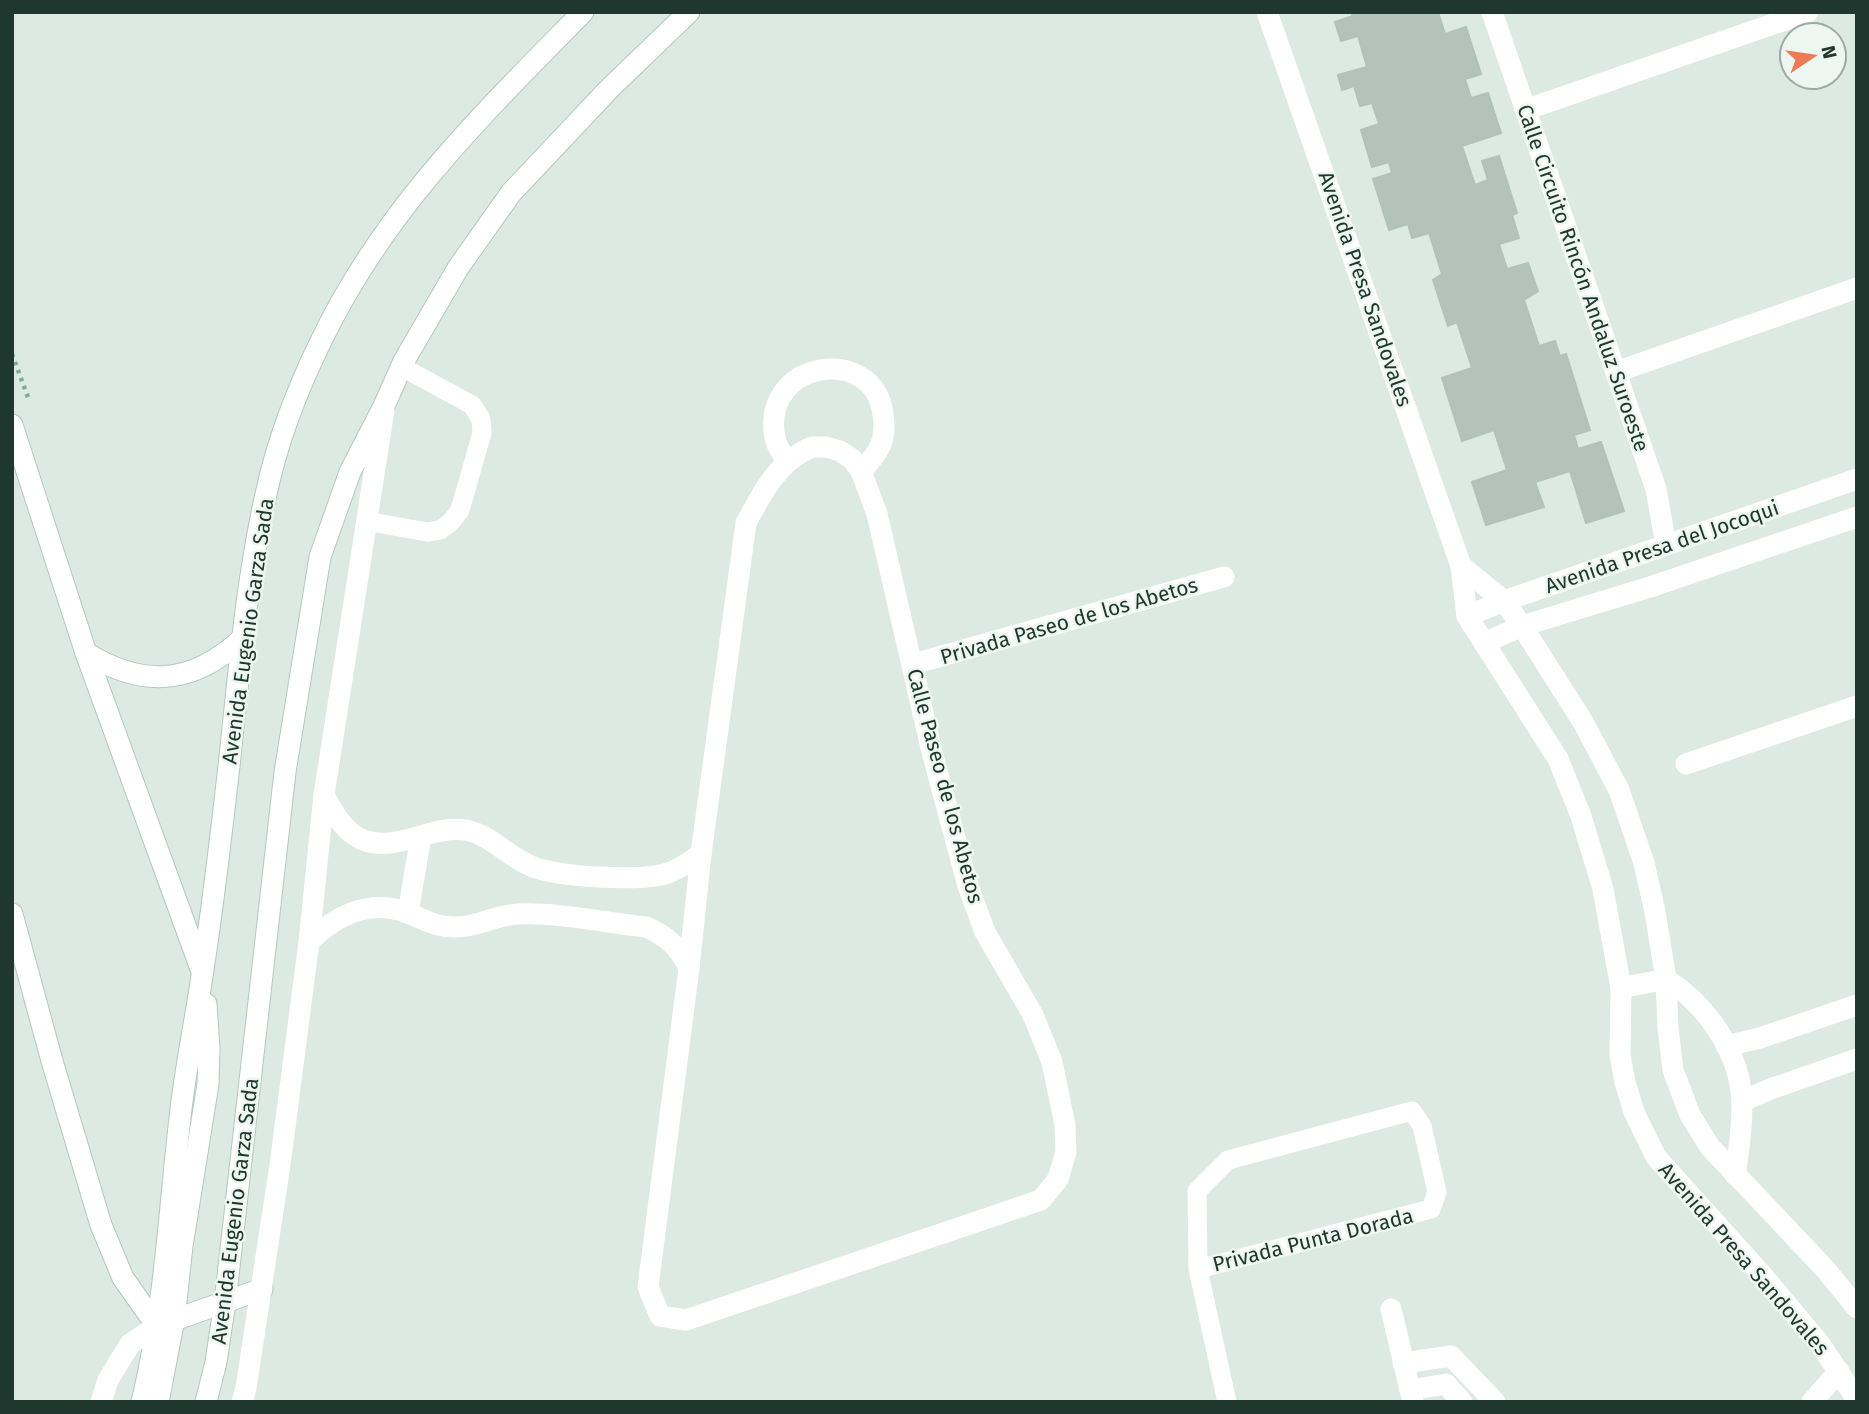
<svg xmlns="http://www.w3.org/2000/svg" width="1869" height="1414" font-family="'Fira Sans',sans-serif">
<rect width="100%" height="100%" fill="#dde9e3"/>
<path fill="#b3c3bc" stroke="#b0c2ba" stroke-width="2" d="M1351,12H1438L1445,34L1466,27L1481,74L1465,79L1471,98L1488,93L1501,133L1462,146L1475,185L1488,180L1482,161L1499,156L1517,213L1512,215L1519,238L1499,244L1507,269L1528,263L1538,291L1524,300L1539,346L1555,341L1560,356L1566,354L1590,430L1574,435L1578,449L1601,442L1624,511L1586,523L1570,471L1535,482L1544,507L1486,525L1472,482L1507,470L1494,430L1462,441L1442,378L1472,368L1457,322L1448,326L1433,280L1442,274L1429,233L1412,238L1408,224L1389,230L1373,179L1392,173L1389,162L1372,167L1361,130L1379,124L1372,103L1360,106L1354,86L1342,90L1338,75L1367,67L1358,36L1341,41L1335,22L1353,16Z"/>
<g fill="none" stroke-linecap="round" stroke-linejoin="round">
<defs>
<g id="secondary">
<path d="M12,425L86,653L201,969"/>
<path d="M86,653C143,688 192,685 242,639"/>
<path d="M12,914L52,1061L101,1225L123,1278L157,1326L262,1289"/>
<path d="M142,1402C165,1308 169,1213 180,1118C185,1070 195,1023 202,976C213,907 221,836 229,766C239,674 246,581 267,490C278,439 298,388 321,341C385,208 482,115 583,12"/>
<path d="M158,1402L174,1319L182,1246L208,1084L209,1049L206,1004"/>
<path d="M206,1402L216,1362L225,1302L285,772L320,557L350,472L384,406L404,361L458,268L511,193L609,89L689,12"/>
</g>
</defs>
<use href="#secondary" stroke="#b1c8bf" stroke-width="23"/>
<path stroke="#7eab9d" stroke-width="4.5" stroke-dasharray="3.5 5" stroke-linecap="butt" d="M12,354L29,400"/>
<g stroke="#fff" stroke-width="19">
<path d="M366,521L427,532L440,530L451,522L460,510L482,433L481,419L472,405L402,367"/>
<path d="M1198,1269L1431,1209L1437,1192L1422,1126L1412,1111L1228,1160L1197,1191L1198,1269L1227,1402"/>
</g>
<g stroke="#fff" stroke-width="21">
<path d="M1267,12L1461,566L1467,616L1558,759L1581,816L1603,889L1621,988L1620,1055L1625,1082L1634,1112L1656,1157L1764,1277L1820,1344L1857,1400"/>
<path d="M1492,12L1656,489L1666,545"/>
<path d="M1525,110L1808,12"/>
<path d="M1616,372L1857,288"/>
<path d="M812,447H826L840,451L852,459L861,471L877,514L932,752L968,886L985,932L1033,1015L1052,1062L1065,1125L1066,1152L1058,1179L1041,1200L686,1320L660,1316L648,1287L689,968L701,854L746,523C762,493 778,461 812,447Z"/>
<path d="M787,462C783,454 776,446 775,438C760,360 874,343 883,414C887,441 879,453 861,471"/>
<path d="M1461,566L1504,601L1522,626L1583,722L1619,790L1644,863L1655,912L1666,979L1668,1028L1673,1070L1690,1115L1710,1147L1826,1270L1857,1308"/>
<path d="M1467,616L1504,601L1857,479"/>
<path d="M1484,643L1522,626L1650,587L1857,517"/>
<path d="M913,664L1224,577"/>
<path d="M1686,764L1857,706"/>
<path d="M324,795C350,845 370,852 424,835C438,831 451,828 466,830C491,835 507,856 531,866C555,877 643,882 668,873C680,869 691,861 701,854"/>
<path d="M408,913L421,836"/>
<path d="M309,942C335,916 368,899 405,912C422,918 436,928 456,927C478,927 496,915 518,914C556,912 607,923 646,927C667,936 679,947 689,968"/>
<path d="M1621,988L1666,979C1707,1005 1741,1053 1742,1104C1742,1128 1739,1152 1735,1175"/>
<path d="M1726,1046L1760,1038L1857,1005"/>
<path d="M1742,1101L1773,1088L1857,1059"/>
<path d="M1391,1309L1413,1402"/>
<path d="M1403,1363L1451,1356L1495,1402"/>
<path d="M1410,1390L1446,1384L1462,1402"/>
<path d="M101,1402L108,1380L130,1344L157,1326"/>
<path d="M242,1402L246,1388L280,1165L309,942L324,795L384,410"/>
<path d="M1812,1402L1839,1371"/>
</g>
<use href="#secondary" stroke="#fff" stroke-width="21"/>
</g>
<g text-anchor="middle" stroke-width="5" stroke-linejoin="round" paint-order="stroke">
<g font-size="21" fill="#203730" stroke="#edf6f1">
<text transform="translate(1583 278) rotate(71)" y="7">Calle Circuito Rincón Andaluz Suroeste</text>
<text transform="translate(1365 289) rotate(71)" y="7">Avenida Presa Sandovales</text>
<text transform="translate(1662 547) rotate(-19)" y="7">Avenida Presa del Jocoqui</text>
<text transform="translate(1069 621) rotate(-16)" y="7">Privada Paseo de los Abetos</text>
<text transform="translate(248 631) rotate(-82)" y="7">Avenida Eugenio Garza Sada</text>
<text transform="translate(945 786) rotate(75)" y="7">Calle Paseo de los Abetos</text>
<text transform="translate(235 1211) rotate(-83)" y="7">Avenida Eugenio Garza Sada</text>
<text transform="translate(1313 1240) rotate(-14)" y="7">Privada Punta Dorada</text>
<text transform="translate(1744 1259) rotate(49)" y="7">Avenida Presa Sandovales</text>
</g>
</g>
<rect width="1869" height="1414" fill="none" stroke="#203730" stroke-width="28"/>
<g transform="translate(1813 56) rotate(77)"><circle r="33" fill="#edf6f1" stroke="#9baaa4" stroke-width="2"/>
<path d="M0-5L12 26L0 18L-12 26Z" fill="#ed7a57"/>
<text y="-10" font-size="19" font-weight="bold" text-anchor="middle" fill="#203730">N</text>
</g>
</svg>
